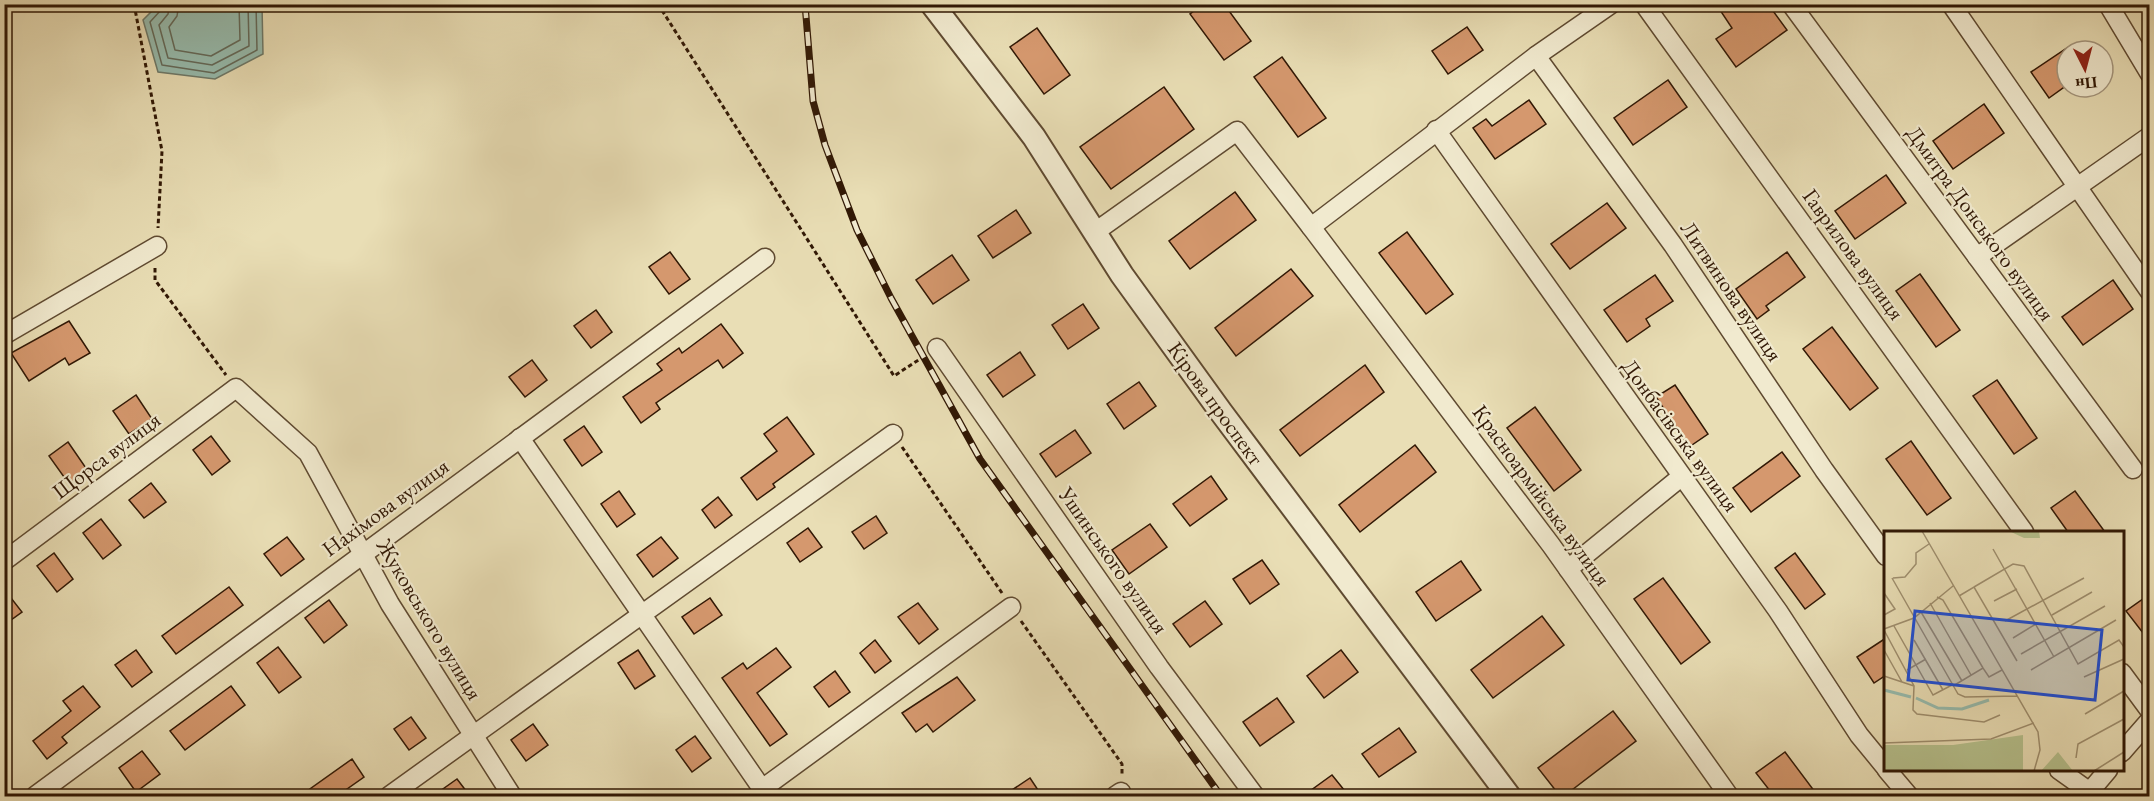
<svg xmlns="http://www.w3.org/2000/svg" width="2154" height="801" font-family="'EB Garamond',serif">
<rect width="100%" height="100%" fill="#e9deb5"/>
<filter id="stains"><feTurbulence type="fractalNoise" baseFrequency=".00333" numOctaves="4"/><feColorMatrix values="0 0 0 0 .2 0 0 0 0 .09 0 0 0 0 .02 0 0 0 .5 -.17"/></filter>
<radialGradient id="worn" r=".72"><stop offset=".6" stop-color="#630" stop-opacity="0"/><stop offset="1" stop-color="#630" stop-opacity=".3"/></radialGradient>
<path fill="#97bcae" stroke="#6e7a6a" stroke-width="1.5" d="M159,4L262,5L263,54L215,79L158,72L143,20Z"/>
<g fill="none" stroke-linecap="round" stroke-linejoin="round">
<g stroke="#646a5a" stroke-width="1.5">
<path d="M162,4L161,10L150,22L162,65L214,73L257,50L256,4"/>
<path d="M170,4L168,14L159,25L168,58L212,65L249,46L248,4"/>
<path d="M179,4L177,16L169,27L175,50L211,56L240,40L239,4"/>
</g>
</g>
<g fill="#d5986e" stroke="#311805" stroke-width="1.5">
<path d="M1203,4H1224L1251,41L1224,60L1190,14Z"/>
<path d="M1716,4H1768L1787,30L1736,67L1716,39L1732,28Z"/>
<path d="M1467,27L1483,50L1448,74L1432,51Z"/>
<path d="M1037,28L1070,75L1044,94L1010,47Z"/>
<path d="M2067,48V85L2049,98L2031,72Z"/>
<path d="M1282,57L1326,118L1298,137L1254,77Z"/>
<path d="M1668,80L1687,107L1633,145L1614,118Z"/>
<path d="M1164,87L1194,129L1111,189L1080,147Z"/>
<path d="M1529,100L1546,124L1495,159L1473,128L1486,119L1492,126Z"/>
<path d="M1984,104L2004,133L1953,169L1933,141Z"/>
<path d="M1886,175L1906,203L1855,239L1835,211Z"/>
<path d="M1235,192L1256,220L1190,269L1169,241Z"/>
<path d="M1607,203L1626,228L1570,269L1551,244Z"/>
<path d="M1016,210L1031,233L993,258L978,236Z"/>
<path d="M1407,232L1453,294L1426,314L1379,253Z"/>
<path d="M670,252L690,279L669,294L649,267Z"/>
<path d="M1787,252L1805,277L1766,306L1769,310L1757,319L1736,289Z"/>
<path d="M952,255L969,280L933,304L916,280Z"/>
<path d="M1291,269L1313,296L1236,356L1215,328Z"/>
<path d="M1920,274L1960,330L1936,347L1896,291Z"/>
<path d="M1655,275L1673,301L1646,319L1650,326L1627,342L1604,310Z"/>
<path d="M2113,280L2133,309L2083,345L2062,317Z"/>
<path d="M1083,304L1099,328L1068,349L1052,325Z"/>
<path d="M596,310L612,332L591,348L574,326Z"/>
<path d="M69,321L90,353L69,365L65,358L29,381L11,353Z"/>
<path d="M721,324L743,353L723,368L718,360L656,403L660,409L641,423L623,397L662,370L657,364L679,348L682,353Z"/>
<path d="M1832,327L1878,388L1850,410L1803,349Z"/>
<path d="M1020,352L1035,375L1003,397L987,375Z"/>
<path d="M532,360L547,380L525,397L509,377Z"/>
<path d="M1365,365L1384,392L1300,456L1280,430Z"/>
<path d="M1997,380L2037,438L2014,454L1973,396Z"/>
<path d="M1139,382L1156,406L1124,429L1107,404Z"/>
<path d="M1675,385L1708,434L1689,447L1656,397Z"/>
<path d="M136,395L152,419L129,434L113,411Z"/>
<path d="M1535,407L1581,470L1554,491L1507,428Z"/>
<path d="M787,417L814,454L773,484L775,487L757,500L741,478L777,451L764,434Z"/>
<path d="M584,426L602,452L582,466L564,440Z"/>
<path d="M1075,430L1091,453L1056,477L1040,454Z"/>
<path d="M211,436L230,461L212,475L193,450Z"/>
<path d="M1911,441L1951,498L1927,515L1886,459Z"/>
<path d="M68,442L88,471L69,484L49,456Z"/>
<path d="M1415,445L1436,472L1360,532L1339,505Z"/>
<path d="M1782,452L1800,476L1751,512L1733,488Z"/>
<path d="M1211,476L1227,499L1190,526L1173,504Z"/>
<path d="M151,483L166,502L144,518L129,500Z"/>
<path d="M619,491L635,514L617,527L601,504Z"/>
<path d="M2075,491L2105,532H2068L2051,508Z"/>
<path d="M718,497L732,515L715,528L702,510Z"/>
<path d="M876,516L887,533L864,549L852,532Z"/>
<path d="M101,519L121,545L103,559L83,533Z"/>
<path d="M1150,524L1167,547L1129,574L1112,550Z"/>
<path d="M808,528L822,547L800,562L787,543Z"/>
<path d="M287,537L304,559L281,576L264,554Z"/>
<path d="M661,537L678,558L653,577L637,555Z"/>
<path d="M54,553L73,579L57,592L37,566Z"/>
<path d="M1795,553L1825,594L1805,609L1775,568Z"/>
<path d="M1262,560L1279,584L1250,604L1233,579Z"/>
<path d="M1461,561L1481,590L1436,621L1416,592Z"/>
<path d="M1663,578L1710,642L1681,664L1634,599Z"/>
<path d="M229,587L243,605L176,654L162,636Z"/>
<path d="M4,589L22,612L4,625Z"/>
<path d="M2150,594V642L2126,611Z"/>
<path d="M710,598L722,615L694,634L682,617Z"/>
<path d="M329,600L347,625L324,643L305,618Z"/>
<path d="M1205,601L1222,624L1190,647L1173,624Z"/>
<path d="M918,603L938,629L919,644L898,617Z"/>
<path d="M1542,616L1564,645L1493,698L1471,670Z"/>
<path d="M1886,638V675L1874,683L1857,657Z"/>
<path d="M875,640L891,661L875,673L860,653Z"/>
<path d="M278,647L301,677L279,693L257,663Z"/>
<path d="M776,648L791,667L757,693L787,734L770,746L722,678L743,663L747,669Z"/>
<path d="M136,650L152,672L132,687L115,665Z"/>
<path d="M638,650L655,676L635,689L618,663Z"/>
<path d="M1341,650L1358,672L1324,698L1307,676Z"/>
<path d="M835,671L850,692L829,707L814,687Z"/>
<path d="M957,677L975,700L933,732L927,724L916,732L902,713Z"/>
<path d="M83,686L100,707L62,737L67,743L47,759L33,741L71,711L63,701Z"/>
<path d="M231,686L245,705L185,750L170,731Z"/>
<path d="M1277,698L1294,722L1260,746L1243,722Z"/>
<path d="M1613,711L1636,741L1564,796H1560L1538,768Z"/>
<path d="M411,717L426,738L409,750L394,729Z"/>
<path d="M533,724L548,745L526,761L511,740Z"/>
<path d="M1399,728L1416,752L1379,777L1362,754Z"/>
<path d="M695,736L711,758L692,772L676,750Z"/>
<path d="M142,751L160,774L136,792L119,768Z"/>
<path d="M1785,752L1818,796H1774L1756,773Z"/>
<path d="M352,759L364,777L337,796H300Z"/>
<path d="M1332,775L1349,796H1303Z"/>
<path d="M1030,778L1042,796H1003Z"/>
<path d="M457,779L470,796H433Z"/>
</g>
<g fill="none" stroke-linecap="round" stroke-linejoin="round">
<defs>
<g id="minor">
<path d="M1644,4L2024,532"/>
<path d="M1791,4L2133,469"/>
<path d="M1951,4L2150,292"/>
<path d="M2108,4L2150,74"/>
<path d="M1536,56L1673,245L1824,470L1886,556"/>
<path d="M1436,130L1778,611L1859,735L1886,768"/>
<path d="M1311,227L1551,545L1729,796"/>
<path d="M1095,232L1237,131L1311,227L1536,56L1611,4"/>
<path d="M1977,257L2150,136"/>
<path d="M4,335L157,246"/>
<path d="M937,348L1159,667L1255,796"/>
<path d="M520,438L767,796"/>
<path d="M4,561L236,388L308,453L390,604L512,796"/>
<path d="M1568,569L1681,477"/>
<path d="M2122,673L2150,711"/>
<path d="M2122,752L2150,720"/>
<path d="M1887,770L1909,796"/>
<path d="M2059,770L2090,792"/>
<path d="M762,789L1011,607"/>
<path d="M35,796L765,258"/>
<path d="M389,796L893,434"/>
<path d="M1115,796L1121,792"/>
<path d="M2086,796L2108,770"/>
</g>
<path id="tertiary" d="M932,4L1034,137L1122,275L1221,412L1509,796"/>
</defs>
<use href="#minor" stroke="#5f4a31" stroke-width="21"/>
<use href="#tertiary" stroke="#5f4a31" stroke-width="26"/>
<g stroke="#311805" stroke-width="3" stroke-dasharray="4.5 3" stroke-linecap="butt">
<path d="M134,4L162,151L158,228"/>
<path d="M658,4L894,376L923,357"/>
<path d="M155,268V280L226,375"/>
<path d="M902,447L1002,593"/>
<path d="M1021,621L1122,764V774"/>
</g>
<use href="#minor" stroke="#f1eacf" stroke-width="18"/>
<use href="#tertiary" stroke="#f1eacf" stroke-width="22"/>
<defs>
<path id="rail" d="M805,4L813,101L825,145L857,230L891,298L980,459L1221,796"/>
</defs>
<use href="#rail" stroke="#311805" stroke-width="7"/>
<use href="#rail" stroke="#f1eacf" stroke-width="4.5" stroke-dasharray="14" stroke-linecap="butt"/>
</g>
<g text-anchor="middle" stroke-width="4.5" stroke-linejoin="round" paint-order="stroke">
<g font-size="22" fill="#311805" stroke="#f1eacf">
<text transform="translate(1981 223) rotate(54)" y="8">Дмитра Донського вулиця</text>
<text transform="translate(1854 254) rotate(54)" y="8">Гаврилова вулиця</text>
<text transform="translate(1732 291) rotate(56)" y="8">Литвинова вулиця</text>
<text transform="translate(1216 403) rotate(54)" y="8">Кірова проспект</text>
<text transform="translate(1681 435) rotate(54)" y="8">Донбасівська вулиця</text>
<text transform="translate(106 455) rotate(-37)" y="8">Щорса вулиця</text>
<text transform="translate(1542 495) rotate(54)" y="8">Красноармійська вулиця</text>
<text transform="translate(385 507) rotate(-36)" y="8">Нахімова вулиця</text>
<text transform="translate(1114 560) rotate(55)" y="8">Ушинського вулиця</text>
<text transform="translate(430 619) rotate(59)" y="8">Жуковського вулиця</text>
</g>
</g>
<g transform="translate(1884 531)">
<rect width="240" height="240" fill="#e9deb5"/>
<path d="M125,0H155L156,7H140ZM139,204V240H0V214H69ZM174,221L189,240H157Z" fill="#b6c18d"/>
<path fill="none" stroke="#97bcae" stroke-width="3" d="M0,159L27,166M32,167L54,177L78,178L105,169"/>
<path fill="none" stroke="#9f8f6f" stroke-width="1.5" d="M38,0L154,201L156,219L150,240M109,18L170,126M8,47L74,163L81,166L133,165M9,47L21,46L32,33V22L45,13M90,56L129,33L140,35L194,133L235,109L240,116M0,62L11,78L0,84M75,65L90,56L133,130M53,66L59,69L99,137M110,70L133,58M46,72L87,144M37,81L78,150M168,84L208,61M121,90L200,47M10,95L49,164L68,154M0,98L30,87L69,55M0,99L30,155L29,179L33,183L100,191L116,184M129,107L152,93M30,109L59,159M0,119L18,151M137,123L221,75M23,139L42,128M147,139L232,89M0,145L30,155M200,146L240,128M69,155L99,137L105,146L118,139M201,183L240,160M0,212L107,208L150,192M192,227L194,213L240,188M210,240L240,221"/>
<path fill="#1d4ed8" fill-opacity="0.15" stroke="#1d4ed8" stroke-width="3" d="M31,80L218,99L211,169L24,149Z"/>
<rect width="240" height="240" fill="none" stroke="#311805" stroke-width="3"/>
</g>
<rect width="2154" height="801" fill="none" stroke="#e9deb5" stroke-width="24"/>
<rect x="6" y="6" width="2142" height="789" fill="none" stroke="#311805" stroke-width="3"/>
<rect x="12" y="12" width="2130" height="777" fill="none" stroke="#311805" stroke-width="1.5"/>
<g transform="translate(2085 69) rotate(174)"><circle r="28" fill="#f1eacf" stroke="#a4967e" stroke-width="1.5"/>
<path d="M0-4.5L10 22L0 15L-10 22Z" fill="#8f2418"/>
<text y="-9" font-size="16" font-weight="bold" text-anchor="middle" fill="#311805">Пн</text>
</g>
<rect width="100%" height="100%" filter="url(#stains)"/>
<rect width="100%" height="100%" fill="url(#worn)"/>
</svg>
